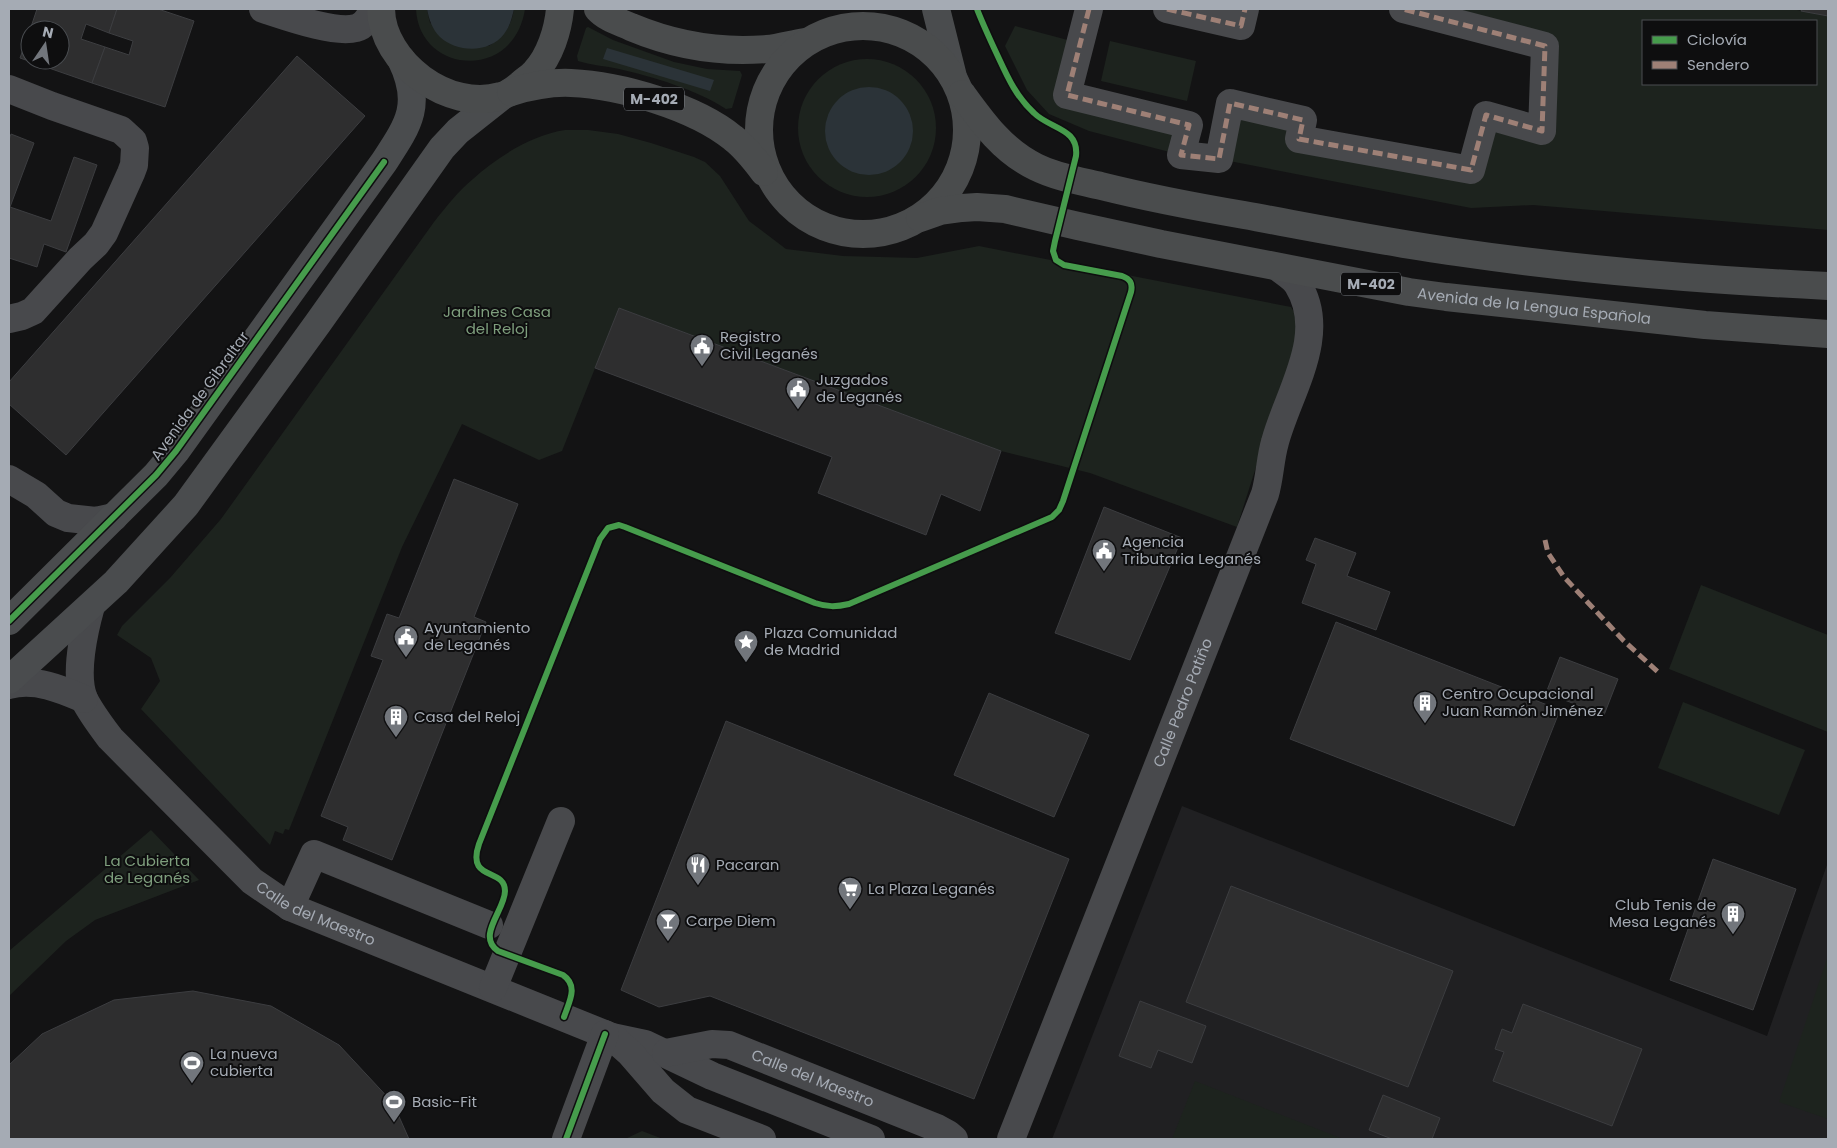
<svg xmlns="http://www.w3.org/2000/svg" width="1837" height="1148" font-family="Poppins,sans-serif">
<rect width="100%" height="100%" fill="#131314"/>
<path fill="#202022" d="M1182,806L1767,1036L1828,862V1139H1052Z"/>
<g fill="#1d231e" fill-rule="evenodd">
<path d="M416,9H427L430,23L489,46C504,35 511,28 514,9H525C514,82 419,74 416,9Z"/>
<path d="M1440,9H1792L1828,16V230L1533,205L1471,208L1219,159L1230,103L1303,120L1299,139L1471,170L1486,115L1542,131L1545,46ZM1643,21H1816V84H1643Z"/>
<path d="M1015,26L1079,43L1067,95L1189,125L1181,155L1089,131L1049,114L1027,90L1005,46Z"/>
<path d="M588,27L613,40L674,62L707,69L740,71L742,75L732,108L726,109C700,91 651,76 619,69C606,66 590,65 578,61L577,56L586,28Z"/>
<path d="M1110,41L1196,61L1187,101L1101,81Z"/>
<circle cx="867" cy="128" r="69"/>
<path d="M565,130H588L618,134L651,143L694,157L705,162L720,176L749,221L786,249L843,256L917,258L979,246L1291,307L1298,319L1294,347L1237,527L1090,473L1001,451L619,308L562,451L539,460L462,424L402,547L289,830L285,829L283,834L275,831L270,845L141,709L160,681L151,658L117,635L122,626L170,578L221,519L434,222C446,207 458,191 473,179C497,157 532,135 565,130Z"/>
<path d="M1701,585L1828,635V732L1669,669Z"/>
<path d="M1683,702L1805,750L1779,815L1658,768Z"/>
<path d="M151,830L199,880L95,920L66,941L9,996V951Z"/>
<path d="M1828,956V1119L1779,1102Z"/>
<path d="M1195,1081L1343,1139H1172Z"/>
<path d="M642,1131L663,1139H625Z"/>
</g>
<g fill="#2b3338">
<path d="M427,9H514C512,18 510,26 504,34C490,53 457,53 440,37C432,29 429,19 427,9Z"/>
<path d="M607,48L714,80L710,91L603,59Z"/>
<circle cx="869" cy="131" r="44"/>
</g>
<g fill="#2e2e2f" stroke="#3c3d40">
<path d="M37,9H117L109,33L86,24L81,39L105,47L92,83L20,58L30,30V60H60V30H30Z"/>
<path d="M117,9H158L194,21L165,107L92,83L105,47L129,55L133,41L109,33Z"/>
<path d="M1802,9H1828V16L1801,11Z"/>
<path d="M297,56L365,116L66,455L9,404V382Z"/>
<path d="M11,134L34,143L10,207L51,221L74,157L97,165L66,252L44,244L37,267L9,258V140Z"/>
<path d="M619,308L1001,451L980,511L941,494L926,535L818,493L832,457L595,368Z"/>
<path d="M454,479L518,504L474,617L486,622L392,860L343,840L348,827L321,816L383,660L371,656L387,614L399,618Z"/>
<path d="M1104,507L1182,538L1130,660L1055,633Z"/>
<path d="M1315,538L1356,553L1347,576L1390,592L1376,630L1302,603L1316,564L1306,560Z"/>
<path d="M1336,622L1560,710L1514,826L1290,739Z"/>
<path d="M1560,657L1618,679L1604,715L1546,693Z"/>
<path d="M989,693L1089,735L1054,817L954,775Z"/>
<path d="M726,721L1069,859L974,1099L710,996L659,1007L621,990Z"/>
<path d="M1713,859L1796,889L1753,1010L1670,980Z"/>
<path d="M1231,886L1453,971L1408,1087L1186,1002Z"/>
<path d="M193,991L271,1006L339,1045L393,1103L409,1139H9V1065L42,1034L114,1000Z"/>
<path d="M1140,1001L1206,1026L1192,1063L1158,1050L1151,1068L1119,1056Z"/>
<path d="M1523,1004L1642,1049L1612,1126L1493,1081L1504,1052L1495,1049L1502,1029L1512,1033Z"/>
<path d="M1383,1095L1440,1118L1432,1139H1392L1369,1130Z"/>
</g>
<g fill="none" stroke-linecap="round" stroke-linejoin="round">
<g stroke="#48494c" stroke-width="28">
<path d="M263,9C285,16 334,34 356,28C365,26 370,16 374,9"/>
<path d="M1089,9L1067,95L1189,125L1181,155L1219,159L1230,103L1303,120L1299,139L1471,170L1486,115L1542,131L1545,46L1403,9"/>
<path d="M1167,9L1241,26L1245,9"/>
<path d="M9,89L52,106L121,130L133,141L135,148L134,165L131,173L104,233L96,244L80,259L33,311L22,316L9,319"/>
<path d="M9,479L36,495L56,513L68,518L96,521L114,517"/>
<path id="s1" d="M91,606C84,631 74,675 84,699C91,713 101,726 110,738L252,881L290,907L612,1037L645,1044L712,1076L871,1139"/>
<path d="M9,685C35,678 61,689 84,699"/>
<path d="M290,907L314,854L489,925"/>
<path d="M493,988L561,821"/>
<path d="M612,1037L630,1053L663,1091L687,1110L762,1139"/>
<path id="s2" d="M666,1053L712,1044L729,1045L937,1128L948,1134L954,1139"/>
<path d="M566,1139L605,1034"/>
<path id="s3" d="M1011,1139L1265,494C1270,477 1270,459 1275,442C1288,393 1329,335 1298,285C1294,278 1285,273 1279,268"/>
</g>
<g stroke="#4a4c4e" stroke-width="28">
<path d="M936,9L953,77"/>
<path d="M9,621L156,475L176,451L384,162C409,124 423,104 401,59"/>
<path d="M9,680L116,582L186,505L318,323L442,148L458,131L501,97"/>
</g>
<g stroke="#4a4c4d" stroke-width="28">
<path d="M381,9C382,63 449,112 501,96C509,94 515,89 521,84C525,80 531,77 535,72C550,56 558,30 560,9"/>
<path d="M598,9C606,18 620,22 631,27C674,45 720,53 767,49C779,48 792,44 805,42"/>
<circle cx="863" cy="130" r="104"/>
<path d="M511,92C531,86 551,82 571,83C620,85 695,107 733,138C745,147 755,160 764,172"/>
<path d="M962,94C983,123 1003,151 1036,167C1056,177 1080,181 1101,186C1149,198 1197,207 1244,215C1315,228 1385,242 1456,252C1579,270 1704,280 1828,286"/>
<path id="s4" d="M920,218L940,211L962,208L977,207L1005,209L1078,226L1161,244L1409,292L1446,297L1705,325L1828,334"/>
</g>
<g stroke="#9e8076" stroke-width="5" stroke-dasharray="10 5" stroke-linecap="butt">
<path d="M1089,9L1067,95L1189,125L1181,155L1219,159L1230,103L1303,120L1299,139L1471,170L1486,115L1542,131L1545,46L1403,9"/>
<path d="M1167,9L1241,26L1245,9"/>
<path d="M1545,540L1548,553L1564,577L1624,641L1658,672"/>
</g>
<defs>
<g id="cycleway">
<path d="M9,621L156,475L176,451L384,162"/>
<path d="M564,1017C569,1002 579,986 563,975L498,951C476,936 505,910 505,891C505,867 466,882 479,844L596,549L600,539L608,528L619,525L625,527L815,603C827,607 836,607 849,604L1052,517L1059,510L1063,501L1131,292C1133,283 1130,279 1122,276L1064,265L1056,260L1053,251L1055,241L1076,156C1079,128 1050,129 1034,113C1014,95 1005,71 994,48C988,35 982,22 977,9"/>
<path d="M566,1139L605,1034"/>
</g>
</defs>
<use href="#cycleway" stroke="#0e0e0f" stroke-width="9"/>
<use href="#cycleway" stroke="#469c4c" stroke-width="6"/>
</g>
<defs>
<symbol id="civic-pin" viewBox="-11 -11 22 30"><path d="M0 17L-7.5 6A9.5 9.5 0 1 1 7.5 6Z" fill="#72767c" stroke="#0e0e0f"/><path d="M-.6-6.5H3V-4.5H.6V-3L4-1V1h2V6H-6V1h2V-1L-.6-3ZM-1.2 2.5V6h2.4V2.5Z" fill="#fff"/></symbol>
<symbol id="sight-pin" viewBox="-11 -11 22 30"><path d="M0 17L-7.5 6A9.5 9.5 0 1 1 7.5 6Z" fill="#72767c" stroke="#0e0e0f"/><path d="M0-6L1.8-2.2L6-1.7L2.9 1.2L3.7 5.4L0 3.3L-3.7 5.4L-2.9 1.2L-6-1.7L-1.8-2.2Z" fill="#fff"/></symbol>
<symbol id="building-pin" viewBox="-11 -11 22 30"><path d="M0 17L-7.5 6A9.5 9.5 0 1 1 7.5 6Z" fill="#72767c" stroke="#0e0e0f"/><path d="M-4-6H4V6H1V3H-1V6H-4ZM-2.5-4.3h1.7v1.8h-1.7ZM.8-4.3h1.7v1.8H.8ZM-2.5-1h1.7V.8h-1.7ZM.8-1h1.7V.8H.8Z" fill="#fff"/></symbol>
<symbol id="restaurant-pin" viewBox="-11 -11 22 30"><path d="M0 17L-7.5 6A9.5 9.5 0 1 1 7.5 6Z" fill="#72767c" stroke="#0e0e0f"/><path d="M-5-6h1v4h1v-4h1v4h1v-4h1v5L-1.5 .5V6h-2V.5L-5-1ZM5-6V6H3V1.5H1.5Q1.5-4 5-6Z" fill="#fff"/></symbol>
<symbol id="supermarket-pin" viewBox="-11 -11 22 30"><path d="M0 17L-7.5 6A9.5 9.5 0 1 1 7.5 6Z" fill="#72767c" stroke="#0e0e0f"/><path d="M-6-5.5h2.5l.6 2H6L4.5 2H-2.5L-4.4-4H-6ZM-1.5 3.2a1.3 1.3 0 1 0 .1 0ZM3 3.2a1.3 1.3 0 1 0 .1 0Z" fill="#fff"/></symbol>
<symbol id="bar-pin" viewBox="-11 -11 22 30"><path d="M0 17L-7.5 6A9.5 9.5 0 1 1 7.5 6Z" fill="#72767c" stroke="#0e0e0f"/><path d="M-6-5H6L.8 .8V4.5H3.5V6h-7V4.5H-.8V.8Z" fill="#fff"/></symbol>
<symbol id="stadium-pin" viewBox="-11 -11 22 30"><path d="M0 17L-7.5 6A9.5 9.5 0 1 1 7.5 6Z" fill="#72767c" stroke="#0e0e0f"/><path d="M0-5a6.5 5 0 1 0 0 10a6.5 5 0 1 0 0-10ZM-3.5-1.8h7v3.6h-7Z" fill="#fff"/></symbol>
</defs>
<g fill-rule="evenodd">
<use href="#civic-pin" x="688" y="332" width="28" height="38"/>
<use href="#civic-pin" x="784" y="375" width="28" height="38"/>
<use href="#civic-pin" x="1090" y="537" width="28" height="38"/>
<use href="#civic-pin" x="392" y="623" width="28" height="38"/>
<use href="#sight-pin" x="732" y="628" width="28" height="38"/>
<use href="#building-pin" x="1411" y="689" width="28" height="38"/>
<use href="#building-pin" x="382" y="703" width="28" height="38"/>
<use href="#restaurant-pin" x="684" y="851" width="28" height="38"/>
<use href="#supermarket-pin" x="836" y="875" width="28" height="38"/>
<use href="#building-pin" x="1719" y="900" width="28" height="38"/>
<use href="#bar-pin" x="654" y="907" width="28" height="38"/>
<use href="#stadium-pin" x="178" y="1049" width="28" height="38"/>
<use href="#stadium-pin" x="380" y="1088" width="28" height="38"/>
</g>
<g text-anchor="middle" stroke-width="4" stroke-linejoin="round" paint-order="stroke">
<g fill="#0e0e0f" stroke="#787c82" stroke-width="1">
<rect x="624" y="87.5" width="60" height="23" rx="4"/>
<rect x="1341" y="272.5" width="60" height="23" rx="4"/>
</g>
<g font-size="14" font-weight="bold" fill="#a5abb4">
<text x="654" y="104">M-402</text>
<text x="1371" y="289">M-402</text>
</g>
<g font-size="15" fill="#a5abb4" stroke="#0e0e0f">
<text dy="5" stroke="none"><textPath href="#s4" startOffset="625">Avenida de la Lengua Española</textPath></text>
<text transform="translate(200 396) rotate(-54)" y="5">Avenida de Gibraltar</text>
<text dy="5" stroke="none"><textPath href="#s3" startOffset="469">Calle Pedro Patiño</textPath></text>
<text dy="5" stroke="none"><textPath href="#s1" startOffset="415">Calle del Maestro</textPath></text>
<text dy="5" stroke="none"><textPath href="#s2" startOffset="154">Calle del Maestro</textPath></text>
</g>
<g font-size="15" fill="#7e9e7d" stroke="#0e0e0f">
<text x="497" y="317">Jardines Casa<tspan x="497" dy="17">del Reloj</tspan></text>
<text x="147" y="866">La Cubierta<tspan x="147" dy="17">de Leganés</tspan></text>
</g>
<g font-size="15" fill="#a5abb4" stroke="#0e0e0f" text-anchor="start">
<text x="720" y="342">Registro<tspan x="720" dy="17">Civil Leganés</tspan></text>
<text x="816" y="385">Juzgados<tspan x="816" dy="17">de Leganés</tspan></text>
<text x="1122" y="547">Agencia<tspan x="1122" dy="17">Tributaria Leganés</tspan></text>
<text x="424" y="633">Ayuntamiento<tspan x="424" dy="17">de Leganés</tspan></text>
<text x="764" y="638">Plaza Comunidad<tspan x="764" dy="17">de Madrid</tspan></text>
<text x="1442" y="699">Centro Ocupacional<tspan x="1442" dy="17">Juan Ramón Jiménez</tspan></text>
<text x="414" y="722">Casa del Reloj</text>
<text x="716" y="870">Pacaran</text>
<text x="868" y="894">La Plaza Leganés</text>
<text x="1716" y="910" text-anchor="end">Club Tenis de<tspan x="1716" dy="17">Mesa Leganés</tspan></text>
<text x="686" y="926">Carpe Diem</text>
<text x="210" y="1059">La nueva<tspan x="210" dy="17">cubierta</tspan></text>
<text x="412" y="1107">Basic-Fit</text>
</g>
</g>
<rect width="1837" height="1148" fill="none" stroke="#a5abb4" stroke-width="20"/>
<rect x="1642" y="20" width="175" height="65" fill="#0e0e0f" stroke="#4a4d51"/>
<rect x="1652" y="36" width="25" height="8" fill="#469c4c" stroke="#4a4d51"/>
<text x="1687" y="45" font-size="15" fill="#a5abb4">Ciclovía</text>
<rect x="1652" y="61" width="25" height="8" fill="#9e8076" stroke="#4a4d51"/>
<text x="1687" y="70" font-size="15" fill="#a5abb4">Sendero</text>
<g transform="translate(45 45) rotate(13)"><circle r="24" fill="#0e0e0f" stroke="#4a4d51"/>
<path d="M0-4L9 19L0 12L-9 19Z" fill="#72767c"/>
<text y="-8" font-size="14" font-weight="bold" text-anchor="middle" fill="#a5abb4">N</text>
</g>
</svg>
